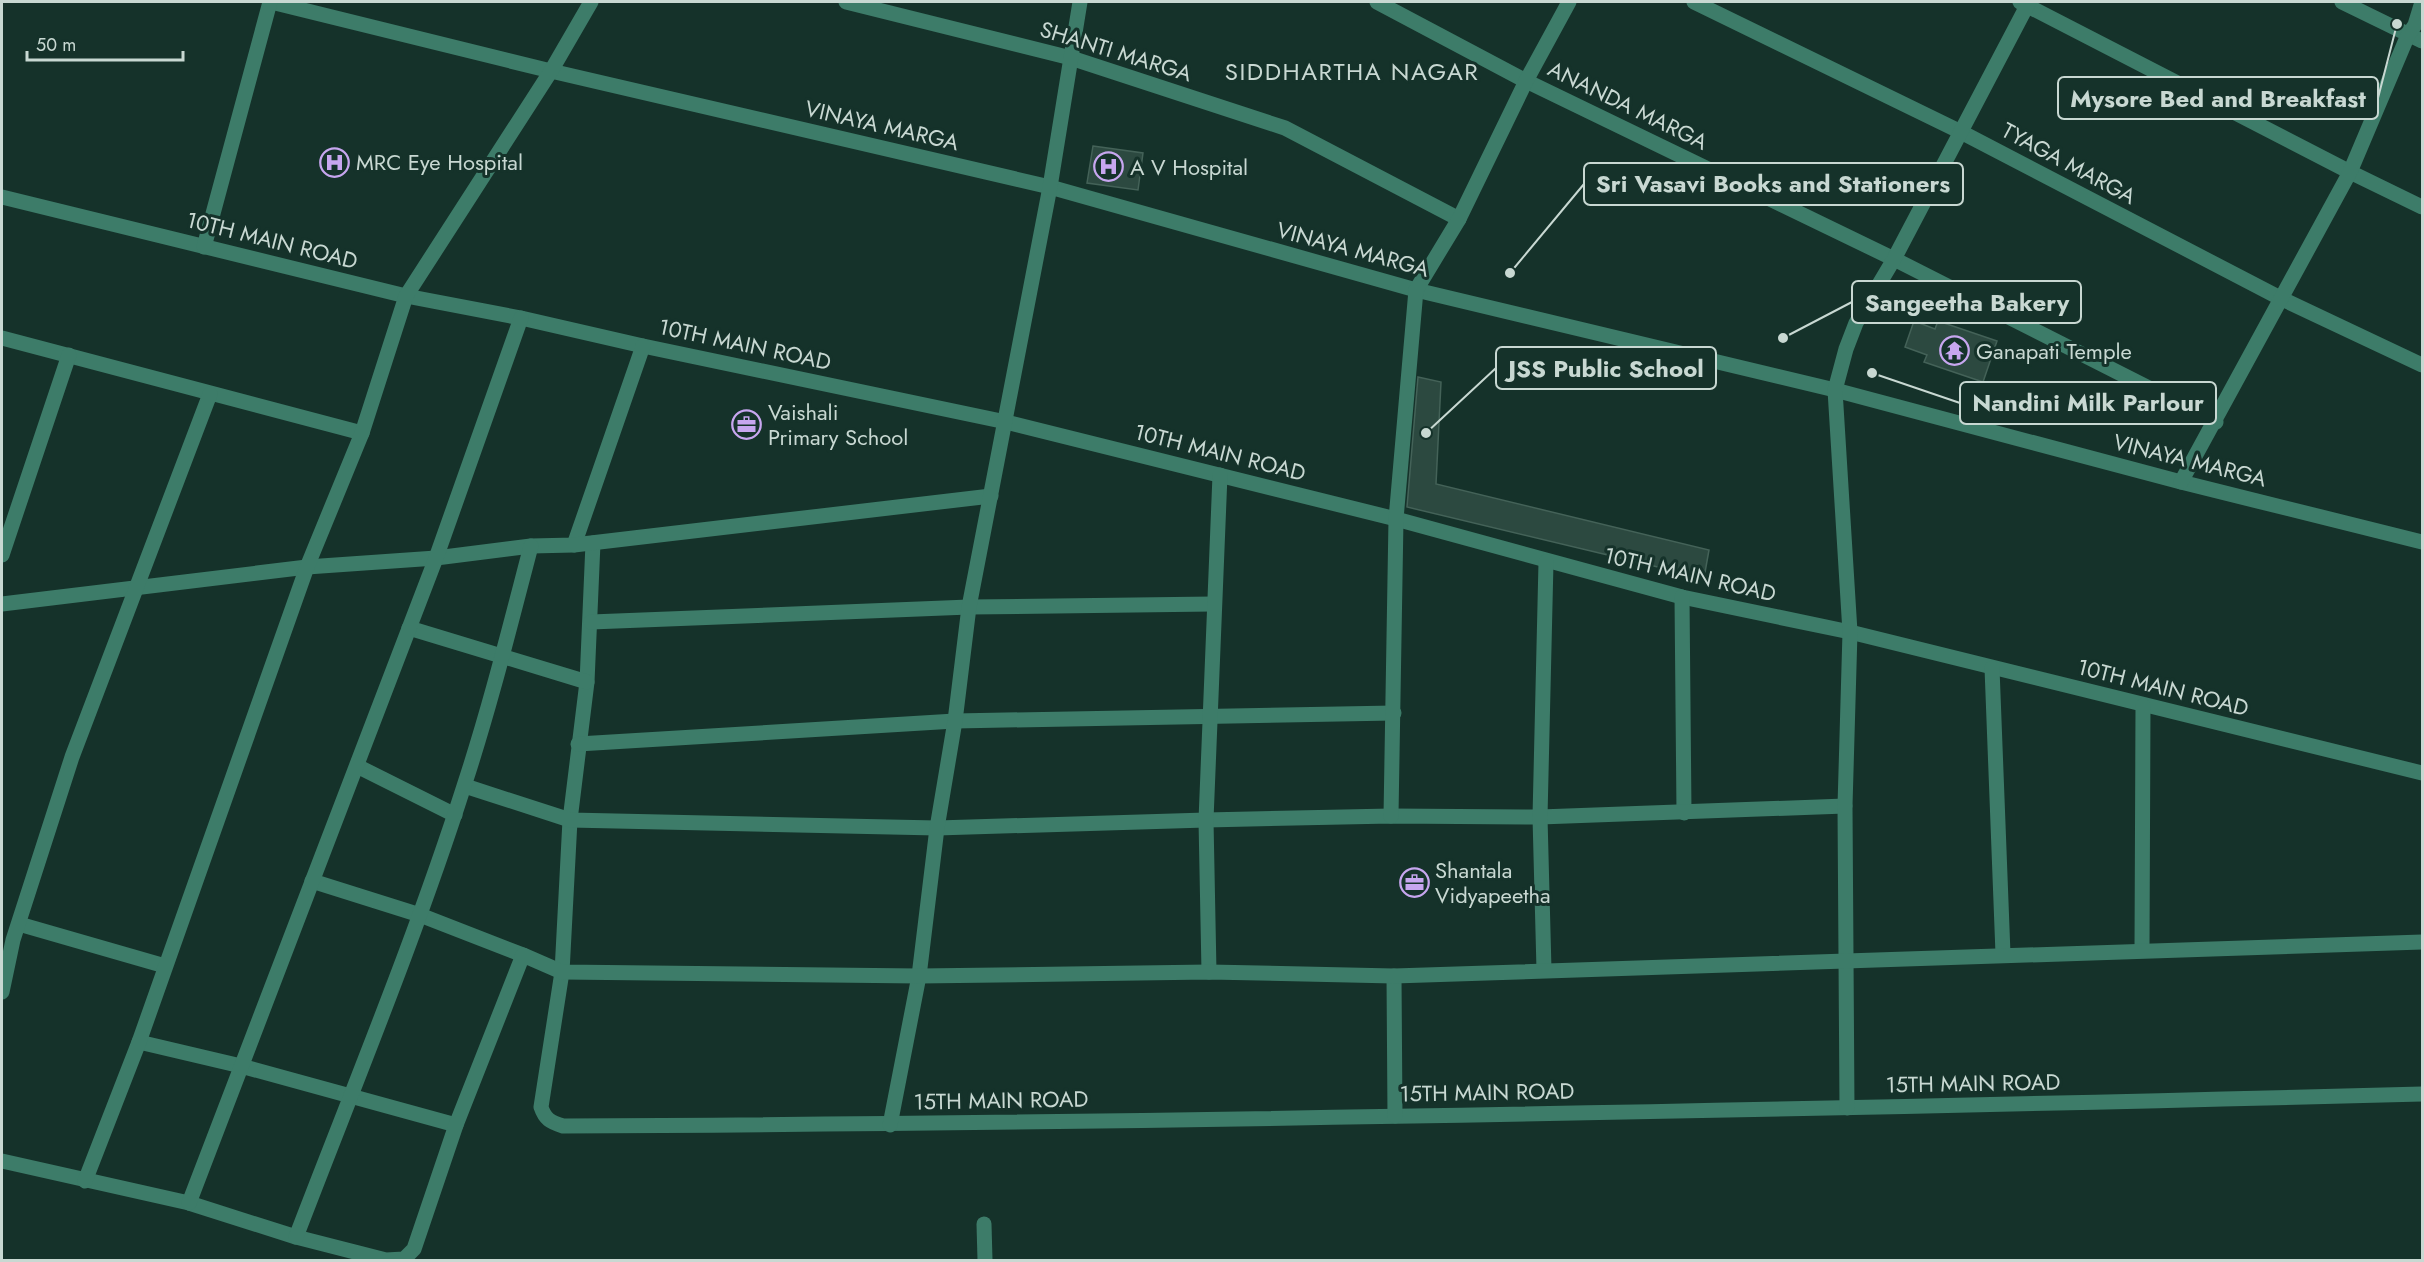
<svg xmlns="http://www.w3.org/2000/svg" width="2424" height="1262" font-family="Jost,sans-serif">
<rect width="100%" height="100%" fill="#15322a"/>
<g fill="#2c4940" stroke="#446258" stroke-width="1.5">
<path d="M1093,146L1143,153L1138,190L1087,183Z"/>
<path d="M1914,321L1935,329L1938,321L1997,341L1983,382L1924,362L1927,355L1905,347Z"/>
<path d="M1418,377L1441,382L1436,484L1709,550L1704,578L1407,507Z"/>
</g>
<g fill="none" stroke-linecap="round" stroke-linejoin="round">
<g stroke="#3d7c69" stroke-width="15">
<path d="M271,2L551,71L1050,187L1416,290L1835,390L2181,482L2422,542"/>
<path d="M846,2L1071,58L1285,128L1459,219"/>
<path d="M1377,2L1526,81L1894,259L2216,422"/>
<path d="M1694,2L1961,132L2282,299L2422,365"/>
<path d="M2020,2L2350,172L2422,207"/>
<path d="M2342,2L2422,41"/>
<path d="M2,197L406,296L521,318L643,346L1006,422L1396,519L1682,597L1850,632L2422,773"/>
<path d="M204,247L270,2"/>
<path d="M2,338L362,433"/>
<path d="M2181,482L2350,172L2408,35L2415,25L2422,2"/>
<path d="M593,543L587,682L570,820L562,972L541,1107C545,1119 550,1122 563,1126C1183,1123 1803,1110 2422,1094"/>
<path d="M574,545L643,346"/>
<path d="M2,555L69,355"/>
<path d="M1682,597L1684,813"/>
<path d="M2,604L307,567L436,558L531,546L574,545L991,496"/>
<path d="M591,622L969,607L1213,604"/>
<path d="M409,628L587,682"/>
<path d="M1992,668L2003,954"/>
<path d="M578,744L955,721L1394,713"/>
<path d="M357,766L455,815"/>
<path d="M465,786L570,820L937,828L1206,820L1391,816L1540,817L1845,806"/>
<path d="M1391,816L1396,519L1416,290L1459,219L1526,81L1569,2"/>
<path d="M312,881L420,915L523,955"/>
<path d="M19,924L165,966"/>
<path d="M2142,950L2143,706"/>
<path d="M1544,970L1540,817L1546,562"/>
<path d="M1209,972L1206,820L1220,475"/>
<path d="M1394,976L1395,1116"/>
<path d="M2,992L13,940L72,757L210,394"/>
<path d="M139,1042L241,1066L456,1125"/>
<path d="M1847,1108L1845,806L1850,632L1835,390L1846,349L1856,323L1894,259L2029,2"/>
<path d="M890,1125L919,976L937,828L955,721L969,607L1050,187L1080,2"/>
<path d="M2,1161L189,1203L296,1237L386,1260L404,1259L414,1249L456,1125L523,955L562,972L919,976L1209,972L1394,976L2422,942"/>
<path d="M85,1181L139,1042L307,567L362,433L406,296L551,71L591,2"/>
<path d="M189,1203L436,558L521,318"/>
<path d="M984,1224L985,1260"/>
<path d="M296,1237C353,1088 415,939 464,786C490,707 510,626 531,546"/>
</g>
</g>
<defs>
<symbol id="hospital-ring" viewBox="-11 -11 22 22"><circle r="9.5" fill="#15322a" stroke="#c7a6ef" stroke-width="1.5"/><path d="M-5-5h3v3.5h4V-5h3V5h-3V1.5h-4V5h-3Z" fill="#c7a6ef"/></symbol>
<symbol id="temple-ring" viewBox="-11 -11 22 22"><circle r="9.5" fill="#15322a" stroke="#c7a6ef" stroke-width="1.5"/><path d="M0-6L5-2H3V0L6.5 2.5H4V6H1.5V3h-3V6H-4V2.5H-6.5L-3 0V-2H-5Z" fill="#c7a6ef"/></symbol>
<symbol id="office-ring" viewBox="-11 -11 22 22"><circle r="9.5" fill="#15322a" stroke="#c7a6ef" stroke-width="1.5"/><path d="M-6-3h4V-5.5h4V-3h4V5H-6ZM-1-4.5V-3h2v-1.5ZM-6 0V1H6V0Z" fill="#c7a6ef"/></symbol>
</defs>
<g fill-rule="evenodd">
<use href="#hospital-ring" x="318" y="146" width="33" height="33"/>
<use href="#hospital-ring" x="1092" y="150" width="33" height="33"/>
<use href="#temple-ring" x="1938" y="334" width="33" height="33"/>
<use href="#office-ring" x="730" y="408" width="33" height="33"/>
<use href="#office-ring" x="1398" y="866" width="33" height="33"/>
</g>
<g text-anchor="middle" stroke-width="6" stroke-linejoin="round" paint-order="stroke">
<g font-size="22" fill="#c8d8d2" stroke="#15322a">
<text transform="translate(1116 51) rotate(17)" y="8">SHANTI MARGA</text>
<text transform="translate(1628 105) rotate(26)" y="8">ANANDA MARGA</text>
<text transform="translate(882 125) rotate(13)" y="8">VINAYA MARGA</text>
<text transform="translate(2069 163) rotate(28)" y="8">TYAGA MARGA</text>
<text transform="translate(272 240) rotate(14)" y="8">10TH MAIN ROAD</text>
<text transform="translate(1353 249) rotate(15)" y="8">VINAYA MARGA</text>
<text transform="translate(745 344) rotate(12)" y="8">10TH MAIN ROAD</text>
<text transform="translate(1220 452) rotate(14)" y="8">10TH MAIN ROAD</text>
<text transform="translate(2190 460) rotate(14)" y="8">VINAYA MARGA</text>
<text transform="translate(1690 574) rotate(13)" y="8">10TH MAIN ROAD</text>
<text transform="translate(2163 687) rotate(14)" y="8">10TH MAIN ROAD</text>
<text transform="translate(1973 1083) rotate(-1)" y="8">15TH MAIN ROAD</text>
<text transform="translate(1487 1092) rotate(-1)" y="8">15TH MAIN ROAD</text>
<text transform="translate(1001 1100) rotate(-1)" y="8">15TH MAIN ROAD</text>
</g>
<g font-size="22" fill="#c8d8d2" stroke="#15322a" text-anchor="start">
<text x="356" y="170">MRC Eye Hospital</text>
<text x="1130" y="175">A V Hospital</text>
<text x="1976" y="359">Ganapati Temple</text>
<text x="768" y="420">Vaishali<tspan x="768" dy="25">Primary School</tspan></text>
<text x="1435" y="878">Shantala<tspan x="1435" dy="25">Vidyapeetha</tspan></text>
</g>
<g font-size="24" letter-spacing="1.5" fill="#c8d8d2" stroke="#15322a">
<text x="1352" y="80">SIDDHARTHA NAGAR</text>
</g>
</g>
<path fill="none" stroke="#c8d8d2" stroke-width="2" d="M2397 24L2378 98M1510 273L1584 184M1783 338L1852 302M1426 433L1496 368M1872 373L1960 403"/>
<g fill="#c8d8d2" stroke="#15322a" stroke-width="2">
<circle cx="2397" cy="24" r="6"/>
<circle cx="1510" cy="273" r="6"/>
<circle cx="1783" cy="338" r="6"/>
<circle cx="1426" cy="433" r="6"/>
<circle cx="1872" cy="373" r="6"/>
</g>
<g fill="#15322a" stroke="#c8d8d2" stroke-width="2">
<rect x="2058" y="77" width="320" height="42" rx="6"/>
<rect x="1584" y="163" width="379" height="42" rx="6"/>
<rect x="1852" y="281" width="229" height="42" rx="6"/>
<rect x="1496" y="347" width="220" height="42" rx="6"/>
<rect x="1960" y="382" width="256" height="42" rx="6"/>
</g>
<g font-size="24" text-anchor="middle" font-weight="bold" fill="#c8d8d2">
<text x="2218" y="107">Mysore Bed and Breakfast</text>
<text x="1773" y="192">Sri Vasavi Books and Stationers</text>
<text x="1967" y="311">Sangeetha Bakery</text>
<text x="1606" y="377">JSS Public School</text>
<text x="2088" y="411">Nandini Milk Parlour</text>
</g>
<rect width="2424" height="1262" fill="none" stroke="#c8d8d2" stroke-width="6"/>
<path d="M27 51v9h156v-9" fill="none" stroke="#c8d8d2" stroke-width="3"/>
<text x="36" y="51" font-size="18" fill="#c8d8d2" stroke="#15322a" stroke-width="4.5" paint-order="stroke">50 m</text>
</svg>
